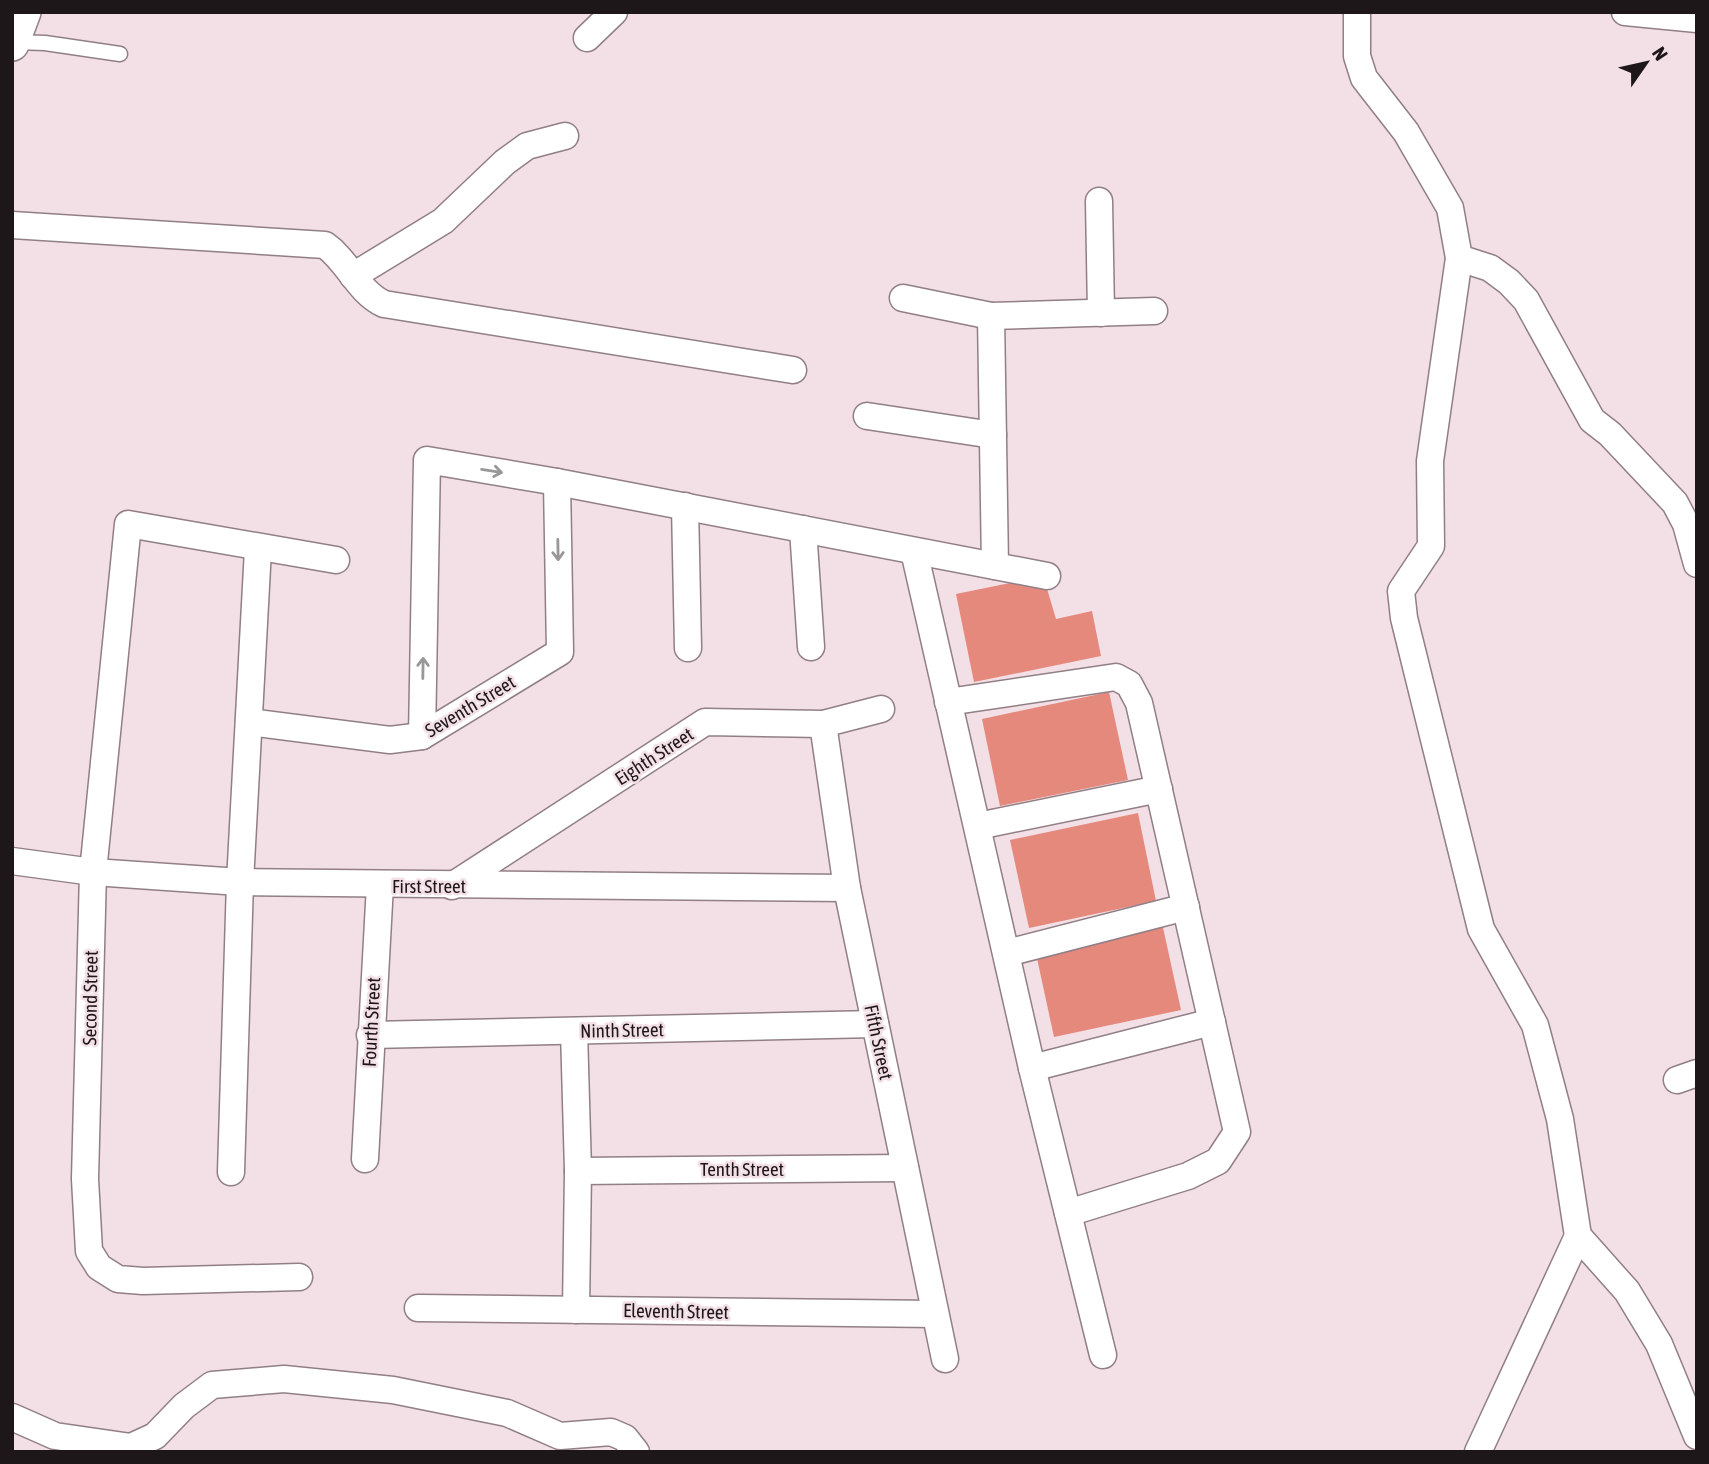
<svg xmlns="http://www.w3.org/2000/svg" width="1709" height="1464" font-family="'Asap Condensed',sans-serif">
<rect width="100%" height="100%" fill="#f3dfe6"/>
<g fill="#e4897c">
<path d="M1045,582L1056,619L1092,611L1101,656L974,682L956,594L1010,583Z"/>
<path d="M1109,692L1128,780L1000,806L982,719Z"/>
<path d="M1138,813L1156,901L1029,928L1010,840Z"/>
<path d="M1162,923L1181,1010L1054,1037L1035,949Z"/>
</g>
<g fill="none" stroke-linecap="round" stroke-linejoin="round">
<defs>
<path id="service" d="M14,42L45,43L120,54"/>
<g id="minor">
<path d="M1357,12V56L1364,78L1406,132L1450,208L1459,258L1430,461L1431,546L1401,591L1404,618L1481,929L1535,1025L1560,1119L1578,1236L1627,1291L1659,1344L1697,1436"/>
<path d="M1625,12L1697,19"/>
<path d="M587,38L614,12"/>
<path d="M1099,201L1101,313"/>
<path d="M12,225L325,245C348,261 358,292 384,304L793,370"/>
<path d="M1459,258L1490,268L1509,282L1526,300L1592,420L1610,434L1675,503L1686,524L1697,564"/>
<path d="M353,276L443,221L505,162L527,146L565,136"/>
<path d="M903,298L991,316L1154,311"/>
<path d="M991,316L995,566"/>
<path d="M867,416L993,435"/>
<path d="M685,506L688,648"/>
<path d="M803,529L811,647"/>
<path d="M914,551L1032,1068L1103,1355"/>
<path d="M948,702L1116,677L1129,684L1139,703L1237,1132L1218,1161L1188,1176L1068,1213"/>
<path d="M249,722L390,740L422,736L560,652L557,482"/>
<path d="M823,724L847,888L945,1359"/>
<path d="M422,736L427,460L557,482L1047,576"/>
<path d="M978,826L1159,789"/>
<path d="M12,861L93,872L240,882L847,888"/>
<path d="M452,886L705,722L823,724L881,709"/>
<path d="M1007,953L1186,907"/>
<path d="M574,1031L578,1171L576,1310"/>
<path d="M370,1035L875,1024"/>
<path d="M1032,1068L1212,1022"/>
<path d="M1677,1080L1697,1073"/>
<path d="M365,1159L380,885"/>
<path d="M578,1171L905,1168"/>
<path d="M231,1172L240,882L258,549"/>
<path d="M299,1277L143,1281L118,1279L99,1267L89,1251L85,1179L93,872L128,524L336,560"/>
<path d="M418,1308L935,1314"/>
<path d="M12,1417L55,1436L131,1447L155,1436L184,1406L212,1385L284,1379L393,1390L507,1413L560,1436L611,1432L625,1438L636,1452"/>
<path d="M1478,1452L1578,1236"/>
</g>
<path id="tertiary" d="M12,44L24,12"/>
</defs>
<use href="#service" stroke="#917f86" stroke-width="17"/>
<use href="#minor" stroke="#917f86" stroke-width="29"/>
<use href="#tertiary" stroke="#917f86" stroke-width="36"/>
<use href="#service" stroke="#fff" stroke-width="14"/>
<use href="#minor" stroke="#fff" stroke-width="26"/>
<use href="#tertiary" stroke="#fff" stroke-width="33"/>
</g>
<defs><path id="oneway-shaft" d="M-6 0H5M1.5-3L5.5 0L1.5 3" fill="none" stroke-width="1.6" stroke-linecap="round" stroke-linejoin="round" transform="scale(1.75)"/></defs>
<g stroke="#999798">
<use href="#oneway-shaft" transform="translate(492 471) rotate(9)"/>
<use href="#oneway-shaft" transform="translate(558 550) rotate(89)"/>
<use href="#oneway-shaft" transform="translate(423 668) rotate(-89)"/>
</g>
<g text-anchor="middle" stroke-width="5" stroke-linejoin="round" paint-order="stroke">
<g font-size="19" fill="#1d1719" stroke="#f3dfe6">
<text transform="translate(470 706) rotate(-31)" y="7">Seventh Street</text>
<text transform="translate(654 756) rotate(-33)" y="7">Eighth Street</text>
<text x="429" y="893">First Street</text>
<text transform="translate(90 998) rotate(-89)" y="7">Second Street</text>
<text transform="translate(371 1022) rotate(-87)" y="7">Fourth Street</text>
<text transform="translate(622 1030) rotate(-1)" y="7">Ninth Street</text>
<text transform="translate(879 1042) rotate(78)" y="7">Fifth Street</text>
<text x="742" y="1176">Tenth Street</text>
<text transform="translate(676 1311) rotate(1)" y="7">Eleventh Street</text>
</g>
</g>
<rect width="1709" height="1464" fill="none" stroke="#1d1719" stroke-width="28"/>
<g transform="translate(1646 63) rotate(56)" stroke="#f3dfe6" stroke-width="5" paint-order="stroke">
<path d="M0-5L12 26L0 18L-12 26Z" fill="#1d1719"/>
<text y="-10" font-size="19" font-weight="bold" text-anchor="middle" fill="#1d1719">N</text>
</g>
</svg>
